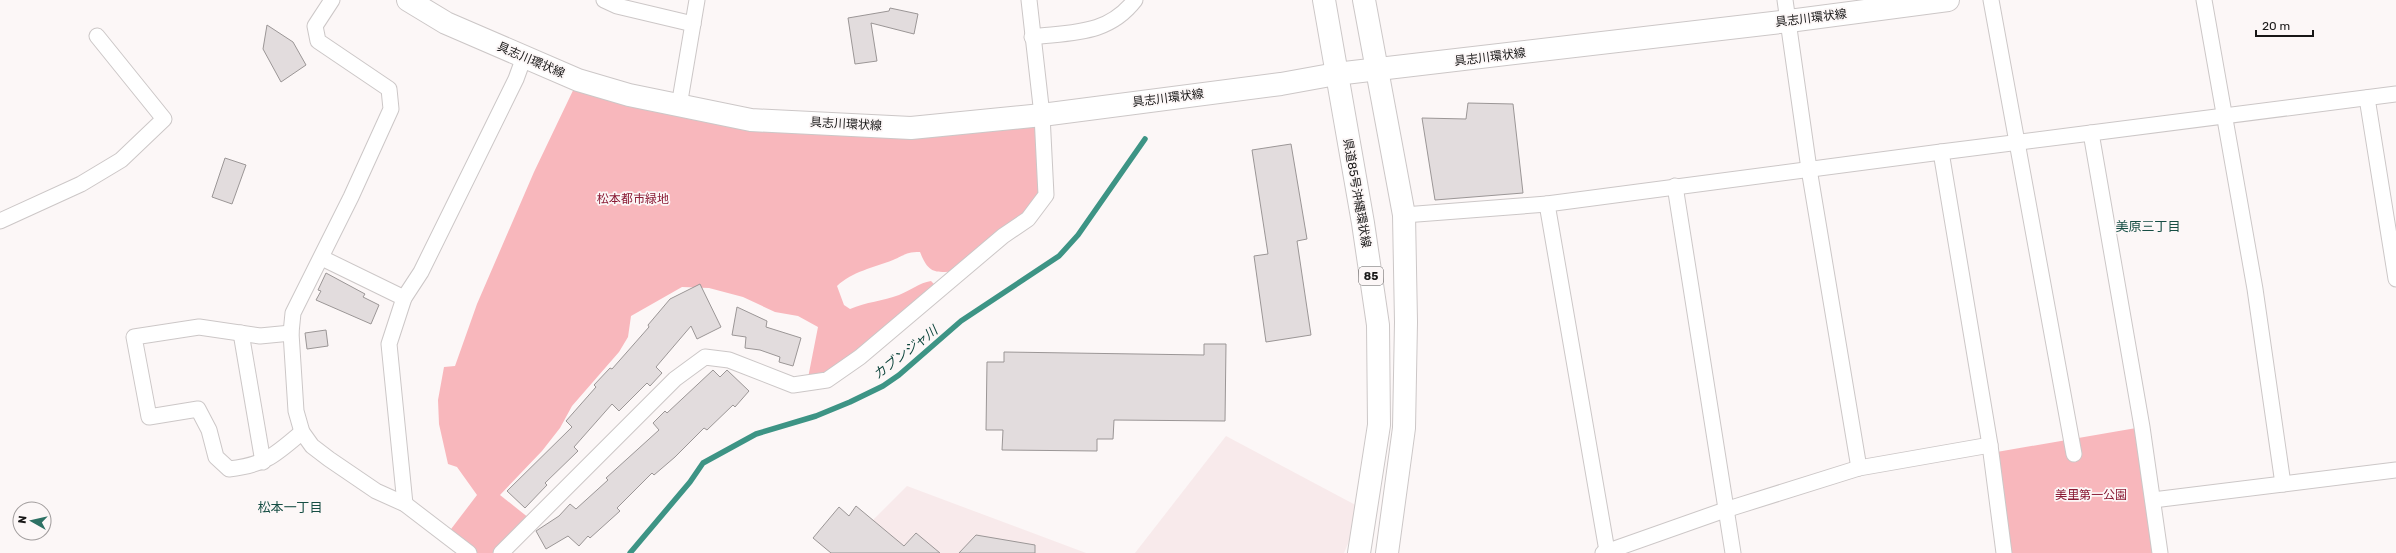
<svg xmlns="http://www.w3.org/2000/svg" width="2396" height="553" font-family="Rubik,'Noto Sans JP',sans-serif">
<rect width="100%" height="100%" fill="#fcf7f7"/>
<g fill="#f8eaeb">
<path d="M1226,436L1363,509L1344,553H1135Z"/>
<path d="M907,486L1086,553H840Z"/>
</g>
<g fill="#f8b7bc">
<path d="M578,80L629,95L911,128L1042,115L1046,195L961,272C936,271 930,277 920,252C906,252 905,255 893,260C873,268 853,271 837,286L844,305L850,309C866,302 883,301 899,295C911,290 919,283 931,281L940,290L860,357L807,383L818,327L798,316L775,312L743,297L709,288L682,287L631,316L628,337L619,352L572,406L560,428L542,451L500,495L534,522L501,553H469L445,537L477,495L457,467L448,464L439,424L438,400L444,367L455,366L477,304L534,172Z"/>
<path d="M2142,427L2152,553H2004L1991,453Z"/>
</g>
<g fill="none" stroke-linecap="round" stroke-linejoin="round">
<path stroke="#3d9485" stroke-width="5.5" d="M630,553L690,482L703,463L756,434L816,416L850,402L883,386L899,375L961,321L1059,256L1078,235L1145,139"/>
</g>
<g fill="#e2dcdd" stroke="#9b9696">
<path d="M890,8L918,14L914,34L871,23L877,61L855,64L848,18L889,11Z"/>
<path d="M267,25L293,42L306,65L281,82L263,49Z"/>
<path d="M1468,103L1513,104L1523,193L1435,200L1422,118L1466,119Z"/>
<path d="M1291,144L1307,239L1297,241L1311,335L1266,342L1254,256L1268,254L1252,150Z"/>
<path d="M225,158L246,165L232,204L212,197Z"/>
<path d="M326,273L365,294L363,297L379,305L371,324L316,300L321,291L318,290Z"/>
<path d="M700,284L721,327L697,339L691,326L656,367L662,373L650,386L647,383L619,411L612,404L574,447L578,451L545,483L547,485L525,508L507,491L572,427L566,421L596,387L594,385L610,368L612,369L649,327L648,325L670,299Z"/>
<path d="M737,307L767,321L766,327L801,338L793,366L779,362L780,357L760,350L745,348L746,337L732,335Z"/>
<path d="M326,330L328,346L307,349L305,333Z"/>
<path d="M1204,344H1226L1225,421L1114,420L1113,439H1097V451L1002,450L1003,430H986L987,362H1004V352L1204,355Z"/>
<path d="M713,370L720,377L727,370L749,391L735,407L733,405L707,430L704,428L675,457L654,475L652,473L617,508L620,511L590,538L588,536L579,546L568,536L546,549L536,531L559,516L570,504L576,509L608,480L606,478L659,430L653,423L665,411L667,413Z"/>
<path d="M856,506L904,546L916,533L940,553H831L813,538L839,507L849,516Z"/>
<path d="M976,535L1035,545V553H959Z"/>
</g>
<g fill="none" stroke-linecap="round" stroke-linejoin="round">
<defs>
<g id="minor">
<path d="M332,0L315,26L318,41L389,89L391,109L351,197L293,313L291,333L296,411L302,432L312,446L329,459L376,491L405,504L469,553"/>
<path d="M604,0L617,6L693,24"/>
<path d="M1785,0L1809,169L1859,468"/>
<path d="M1991,0L2074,454"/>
<path d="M2204,0L2255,289L2283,484"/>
<path d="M1032,37C1073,32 1108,35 1135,0"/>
<path d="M2367,98L2396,279"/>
<path d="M679,106L697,0"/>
<path d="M1941,152L2091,133"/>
<path d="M1675,186L1733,553"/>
<path d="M1404,215L1547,204"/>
<path d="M0,221L81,184L121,160L164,119L97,36"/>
<path d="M322,258L404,298"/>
<path d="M241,333L263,462"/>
<path d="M291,333L260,336L199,327L134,337L149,417L198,409L209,430L216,457L229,469C265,465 275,455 302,432"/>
<path d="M2153,500L2396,470"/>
<path d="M405,504L389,344L404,298L421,272L516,79L524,57"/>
<path d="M1607,551L1547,204L1941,152L1990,445L2004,553"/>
<path d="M501,553L675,379L705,357L729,360L793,385L827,380L860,357L1003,236L1028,219L1046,195L1042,115L1029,0"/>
<path d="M1603,553L1725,510L1859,468L1990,445"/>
<path d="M2160,553L2142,427L2091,133L2396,94"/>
</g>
<path id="secondary" d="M408,0L446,23L578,80L629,95L751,120L911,128L1042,115L1281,84L1336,74L1789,21L1948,0"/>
<g id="primary">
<path d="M1324,0L1363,223L1378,325L1379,425L1359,553"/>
<path d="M1364,0L1404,215L1406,322L1404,428L1387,553"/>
</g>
</defs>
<use href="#minor" stroke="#ccc7c7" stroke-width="17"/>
<use href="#secondary" stroke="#ccc7c7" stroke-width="24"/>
<use href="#primary" stroke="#ccc7c7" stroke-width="24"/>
<use href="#minor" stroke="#fff" stroke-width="15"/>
<use href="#secondary" stroke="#fff" stroke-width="22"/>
<use href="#primary" stroke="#fff" stroke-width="22"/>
</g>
<g text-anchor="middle" stroke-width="3.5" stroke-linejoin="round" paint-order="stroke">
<rect fill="#fcf7f7" stroke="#5c5a5a" stroke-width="1" x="1359" y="267" width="24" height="18" rx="3"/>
<g font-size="11" font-weight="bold" fill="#181717">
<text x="1371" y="280">85</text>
</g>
<g font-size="12" fill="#181717" stroke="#fcf7f7">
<text transform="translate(1811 18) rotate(-7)" y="4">具志川環状線</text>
<text transform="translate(1490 57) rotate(-7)" y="4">具志川環状線</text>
<text transform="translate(531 60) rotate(23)" y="4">具志川環状線</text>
<text transform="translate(1168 98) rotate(-7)" y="4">具志川環状線</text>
<text transform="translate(846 124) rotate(3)" y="4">具志川環状線</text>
<text transform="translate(1357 193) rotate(80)" y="4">県道85号沖縄環状線</text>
</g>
<g font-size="12" fill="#8a1b35" stroke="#fcf7f7">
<text x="633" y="203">松本都市緑地</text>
<text x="2091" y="499">美里第一公園</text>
</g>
<g font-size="13" fill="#164e44" stroke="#fcf7f7">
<text x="2148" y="231">美原三丁目</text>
<text x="290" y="512">松本一丁目</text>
</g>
<g font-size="13" font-style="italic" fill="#0c443b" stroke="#fcf7f7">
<text transform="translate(905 352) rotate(-38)" y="5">カブンジャ川</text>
</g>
</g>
<g transform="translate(32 521) rotate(278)"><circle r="19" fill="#fcf7f7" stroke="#a19d9d"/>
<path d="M0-3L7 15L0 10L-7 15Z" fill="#2d7164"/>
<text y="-6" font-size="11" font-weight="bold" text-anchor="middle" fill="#181717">N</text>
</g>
<path d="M2256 30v6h57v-6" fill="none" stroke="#181717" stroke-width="2"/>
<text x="2262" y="30" font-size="12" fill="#181717" stroke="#fcf7f7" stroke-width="3" paint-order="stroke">20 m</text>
</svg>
